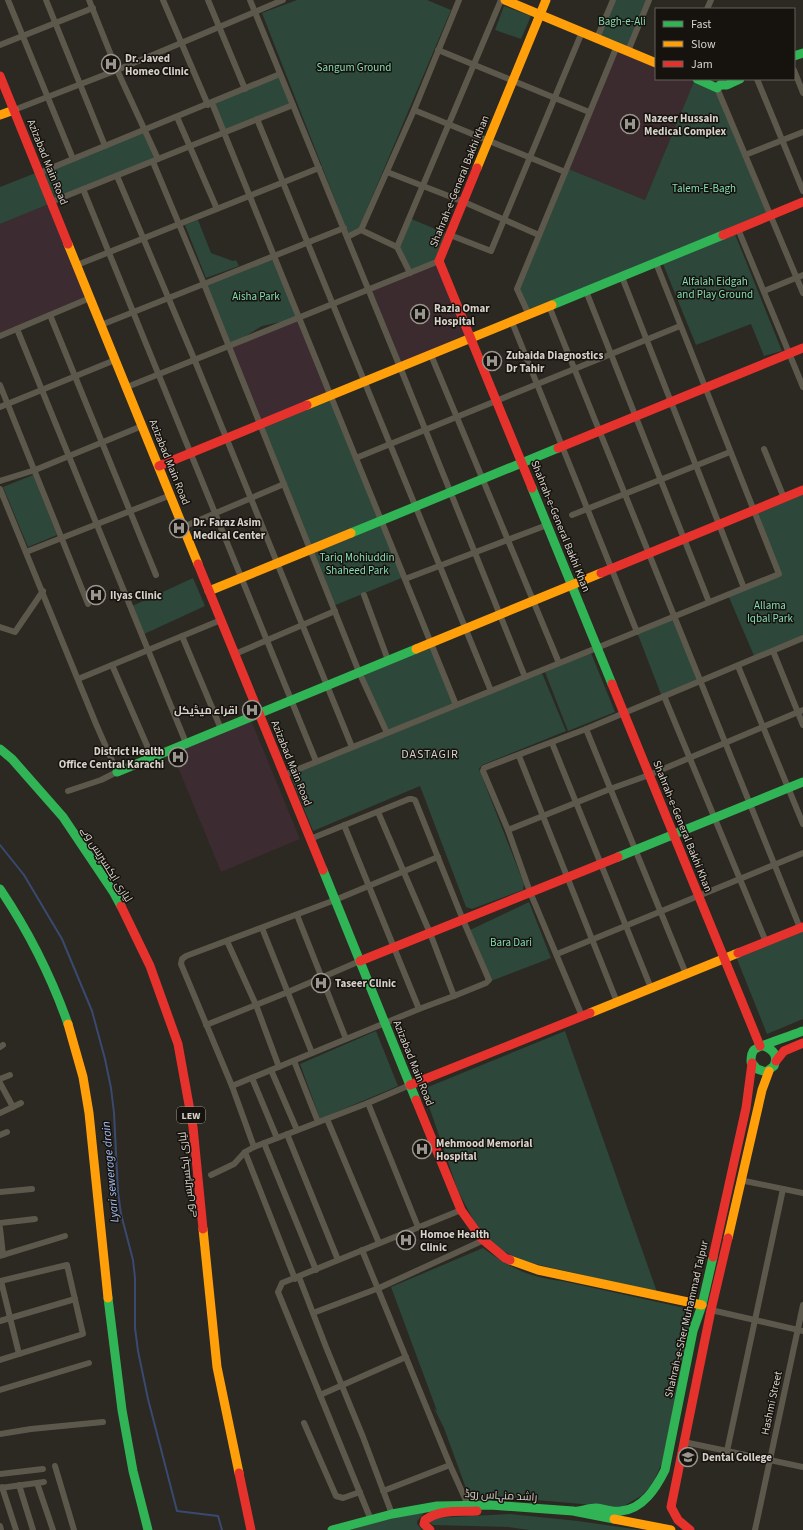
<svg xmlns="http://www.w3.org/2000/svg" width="803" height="1530" font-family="'Source Sans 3',Cairo,sans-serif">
<rect width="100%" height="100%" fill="#2c2822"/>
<g fill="#3c2b30">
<path d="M51,202L90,298L0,336V224Z"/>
<path d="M299,318L331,396L260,425L229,346Z"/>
<path d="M251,720L300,839L221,872L172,753Z"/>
</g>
<g fill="#3c2b2e">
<path d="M617,46L656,63V79H695L645,200L566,168Z"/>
<path d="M439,261L471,338L400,367L369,290Z"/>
</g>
<g fill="#2d473a">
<path d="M297,0H427L451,10L359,228L348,233L262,13Z"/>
<path d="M613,0H649L628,51L597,38Z"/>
<path d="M504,6L531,16L521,39L495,30Z"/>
<path d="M280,74L293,105L224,133L212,103Z"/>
<path d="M695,79L717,88L771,216L529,315L517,289L566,168L645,200Z"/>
<path d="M145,130L158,159L0,224V187Z"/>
<path d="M409,218L450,235L439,261L410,273L397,247Z"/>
<path d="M198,220L211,253L233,261L236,260L239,266L206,278L185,225Z"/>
<path d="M735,234L782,351L764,356L751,324L696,345L663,264Z"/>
<path d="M273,256L299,318L262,326L229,346L204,284Z"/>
<path d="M331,396L404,577L333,606L260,425Z"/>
<path d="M33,475L57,535L28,547L3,487Z"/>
<path d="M803,490V638L755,658L728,595L778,574L754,510Z"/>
<path d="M193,578L205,606L142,635L130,607Z"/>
<path d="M675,616L701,682L662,697L637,632Z"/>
<path d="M431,643L456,705L387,733L359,672Z"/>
<path d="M591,653L615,712L568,731L545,672Z"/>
<path d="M542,673L566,731L482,765L479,769L524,884L523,890L472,909L466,907L420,786L313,831L290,775Z"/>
<path d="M529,902L551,958L491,981L470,930Z"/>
<path d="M803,927V1019L767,1034L735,954Z"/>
<path d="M376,1031L398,1086L320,1119L300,1064Z"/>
<path d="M565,1031L657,1292L522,1261L492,1245L475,1223L458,1191L423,1089Z"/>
<path d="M483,1248C511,1268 527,1277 562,1281L694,1310L662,1463L652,1485L641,1496L622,1507L604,1506L468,1494L444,1428L434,1408L437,1411L391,1287Z"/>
<path d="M426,1511L417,1521V1524L422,1530H350L393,1518Z"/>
<path d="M510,1514L578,1521L641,1530H529L508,1527L433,1525L430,1523L429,1521L433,1518Z"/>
</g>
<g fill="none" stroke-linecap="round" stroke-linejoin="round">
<path stroke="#394a70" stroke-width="2" d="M0,845L24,875L62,939L92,1011L105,1059L111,1088L114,1113L118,1192L121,1214L133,1260L135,1278V1328L138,1351L148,1399L177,1511L218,1516L222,1530"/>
<g stroke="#5c584b" stroke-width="6">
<path d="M8,0L73,159"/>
<path d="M46,0L105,146"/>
<path d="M163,0L208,105"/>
<path d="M208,0L245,89"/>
<path d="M250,0L400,367L525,677"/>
<path d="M707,9L711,0"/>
<path d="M597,38L613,0"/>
<path d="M0,45L93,8"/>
<path d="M438,50L589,112"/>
<path d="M628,51L649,0"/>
<path d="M794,70L803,93"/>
<path d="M757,79L803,191"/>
<path d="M717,88L803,293"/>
<path d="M212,103L456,705"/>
<path d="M14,110L117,70L283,0"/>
<path d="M414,110L565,172"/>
<path d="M177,117L217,209"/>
<path d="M257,119L491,691"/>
<path d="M745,155L803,132"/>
<path d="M158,159L293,105"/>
<path d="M153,162L204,284L359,672L387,733"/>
<path d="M387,172L464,202L539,235"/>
<path d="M39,173L280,74"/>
<path d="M117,176L195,361L352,747"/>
<path d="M83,189L316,761"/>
<path d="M51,202L158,159L117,70L89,0"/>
<path d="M738,229L803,387"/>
<path d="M361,230L397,247"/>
<path d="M450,235L491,251L582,32"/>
<path d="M347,237L361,230L414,110L459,0"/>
<path d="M77,265L319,168"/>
<path d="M410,273L397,247L501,0"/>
<path d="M622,277L744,588"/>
<path d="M586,291L709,602"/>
<path d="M764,291L803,275"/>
<path d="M549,306L800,928"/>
<path d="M50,315L156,575"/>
<path d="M529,315L517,289L617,46"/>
<path d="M512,322L637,632"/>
<path d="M101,325L344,228"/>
<path d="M17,329L186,743"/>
<path d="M0,336L90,298"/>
<path d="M431,355L559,663"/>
<path d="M0,385L88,604"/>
<path d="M127,387L439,261"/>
<path d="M0,407L115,360"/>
<path d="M764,449L784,498"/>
<path d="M356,458L680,326"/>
<path d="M0,481L35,470L142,426"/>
<path d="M0,489L96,724L117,772L101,780L68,791"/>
<path d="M572,515L730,452"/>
<path d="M183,527L284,484"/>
<path d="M26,552L171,495"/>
<path d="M405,579L547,525"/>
<path d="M364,595L388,660"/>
<path d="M0,627L15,632L43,591"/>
<path d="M182,636L221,729"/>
<path d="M773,651L803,725"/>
<path d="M235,654L335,611"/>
<path d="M112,665L152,757"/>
<path d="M738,666L803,824"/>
<path d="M78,679L221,620"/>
<path d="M664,696L766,942"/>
<path d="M586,729L686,974"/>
<path d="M552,743L651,988"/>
<path d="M519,756L617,1002"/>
<path d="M284,775L779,574L656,263"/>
<path d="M378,812L430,933L454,996"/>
<path d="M344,825L419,1009"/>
<path d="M508,830L483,771L484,768L586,729L803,638"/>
<path d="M297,915L346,1039"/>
<path d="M262,928L312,1053"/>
<path d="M227,941L256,1005L279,1067"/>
<path d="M557,954L803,853"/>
<path d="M582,1016L530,892L508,830L610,789L649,775L803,710"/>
<path d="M206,1025L288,992L360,961"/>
<path d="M0,1047L3,1045"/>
<path d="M294,1061L318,1122"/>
<path d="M271,1070L297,1130"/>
<path d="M252,1078L277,1138"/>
<path d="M0,1079L10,1075"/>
<path d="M0,1083L13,1107"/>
<path d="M232,1086L419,1009L454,996L486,983L489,980L463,920L415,800L412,799H409L310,839"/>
<path d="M368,1103L418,1227"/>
<path d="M0,1113L21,1103"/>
<path d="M327,1119L379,1243"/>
<path d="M287,1134L338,1260"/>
<path d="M0,1135L7,1132"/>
<path d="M264,1143L316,1270"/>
<path d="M254,1147L232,1086L181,964L182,959L186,956L335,900L438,857"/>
<path d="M245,1152L295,1279"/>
<path d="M211,1175L234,1164L245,1152L254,1147L368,1103L410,1085"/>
<path d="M740,1180L803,1193"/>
<path d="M0,1192L32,1189"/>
<path d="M0,1223L35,1219"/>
<path d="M0,1228L3,1255"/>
<path d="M362,1250L450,1465L468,1505"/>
<path d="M0,1256L65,1236"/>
<path d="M299,1277L326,1347L363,1437L392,1514"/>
<path d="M0,1281L67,1265L83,1334L0,1360"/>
<path d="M1,1281L19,1354"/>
<path d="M711,1310L803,1331"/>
<path d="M313,1313L379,1288L484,1240"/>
<path d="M0,1321L75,1299"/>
<path d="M0,1390L89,1363"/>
<path d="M320,1395L406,1357"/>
<path d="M304,1423L336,1496L343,1498L360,1492"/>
<path d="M0,1434L31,1429L103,1422"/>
<path d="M684,1442L803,1467"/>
<path d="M727,1451L783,1189"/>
<path d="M55,1466L74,1530"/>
<path d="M0,1474L43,1469"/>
<path d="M37,1483L53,1530"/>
<path d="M19,1485L33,1530"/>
<path d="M2,1487L16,1530"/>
<path d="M0,1488L44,1482"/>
<path d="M383,1491L450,1465"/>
<path d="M371,1520L278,1292L282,1283L461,1210"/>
<path d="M0,1526L1,1530"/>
<path d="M755,1530L803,1305"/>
</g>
<g stroke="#30b455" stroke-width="9">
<path d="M794,56L803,53"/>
<path d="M697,79L717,88L720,85H727L740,79"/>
<path d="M552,305L723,235"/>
<path d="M532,488L612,684"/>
<path d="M351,533L558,448"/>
<path d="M0,749L12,759L63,817L114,893L121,906"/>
<path d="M117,772L416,649"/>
<path d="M618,857L803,782"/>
<path d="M323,870L416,1100"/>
<path d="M0,889C29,932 51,976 68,1024"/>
<path d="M764,1046C774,1050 778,1056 774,1066L766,1072L757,1069L751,1062C751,1058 751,1053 754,1050C757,1046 796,1034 803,1031"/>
<path d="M108,1298L122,1410L133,1471L148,1530"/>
<path d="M578,1511C584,1510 590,1508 596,1508C605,1509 613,1512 621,1511C643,1509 656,1488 665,1470L693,1331L702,1305L713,1257"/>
<path d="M332,1530L392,1514L437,1506L490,1505L573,1511L614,1519"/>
</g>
<g stroke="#ff9f0a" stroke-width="9">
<path d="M505,0L656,63"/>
<path d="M0,115L14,110"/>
<path d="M477,168L546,0"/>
<path d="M68,244L198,564"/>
<path d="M307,405L552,305"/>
<path d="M209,591L351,533"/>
<path d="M416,649L601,573"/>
<path d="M590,1013L738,953"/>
<path d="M68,1024L83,1077L89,1113L108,1298"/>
<path d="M203,1229L217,1367L239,1473"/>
<path d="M728,1238L762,1090L769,1071"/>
<path d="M510,1260L538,1270L702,1305"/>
<path d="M614,1519L671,1530"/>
</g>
<g stroke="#e5322d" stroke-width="9">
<path d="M0,76L68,244"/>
<path d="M477,168L439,261L532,488"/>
<path d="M723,235L803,202"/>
<path d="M558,448L803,348"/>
<path d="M159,466L307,405"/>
<path d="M198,564L323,870"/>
<path d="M601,573L803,490"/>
<path d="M612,684L760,1046"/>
<path d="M121,906L150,966L178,1044L193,1127L203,1229"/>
<path d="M738,953L803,927"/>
<path d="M360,961L618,857"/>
<path d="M776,1061L784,1051L803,1043"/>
<path d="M410,1085L590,1013"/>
<path d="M416,1100L461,1210L481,1238L505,1258L510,1260"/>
<path d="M713,1257L746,1108L752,1063"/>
<path d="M239,1473L251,1530"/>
<path d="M430,1530L424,1524L425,1520C440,1509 459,1512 477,1511"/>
<path d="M690,1530L678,1520L671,1507L711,1310L728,1238"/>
</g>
</g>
<defs>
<symbol id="hospital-ring" viewBox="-11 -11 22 22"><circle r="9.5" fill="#16120d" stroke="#9a968f" stroke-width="1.5"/><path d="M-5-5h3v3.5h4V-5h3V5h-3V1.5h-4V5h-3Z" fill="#9a968f"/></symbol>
<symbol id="university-ring" viewBox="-11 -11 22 22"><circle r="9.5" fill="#16120d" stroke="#9a968f" stroke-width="1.5"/><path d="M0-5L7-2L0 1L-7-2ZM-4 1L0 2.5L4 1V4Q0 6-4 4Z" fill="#9a968f"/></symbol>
</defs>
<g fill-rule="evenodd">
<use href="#hospital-ring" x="100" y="53" width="22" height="22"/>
<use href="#hospital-ring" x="619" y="113" width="22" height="22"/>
<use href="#hospital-ring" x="409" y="303" width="22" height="22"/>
<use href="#hospital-ring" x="481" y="350" width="22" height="22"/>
<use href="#hospital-ring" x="168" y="517" width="22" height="22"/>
<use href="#hospital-ring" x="85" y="584" width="22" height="22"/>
<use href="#hospital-ring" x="241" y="699" width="22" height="22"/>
<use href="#hospital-ring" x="167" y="746" width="22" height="22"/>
<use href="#hospital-ring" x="310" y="972" width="22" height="22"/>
<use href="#hospital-ring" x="411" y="1138" width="22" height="22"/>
<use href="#hospital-ring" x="395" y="1229" width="22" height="22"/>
<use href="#university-ring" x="677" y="1446" width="22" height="22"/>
</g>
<g text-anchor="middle" stroke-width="3" stroke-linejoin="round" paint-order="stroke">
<rect fill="#16120d" stroke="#9c9891" stroke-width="1" x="177" y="1107" width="28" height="16" rx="3"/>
<g font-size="10" font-weight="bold" fill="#d6d1ca">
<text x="191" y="1119">LEW</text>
</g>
<g font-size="11" fill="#85deb5" stroke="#16120d">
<text x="622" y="25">Bagh-e-Ali</text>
<text x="354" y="71">Sangum Ground</text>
<text x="704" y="192">Talem-E-Bagh</text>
<text x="715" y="285">Alfalah Eidgah<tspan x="715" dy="13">and Play Ground</tspan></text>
<text x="256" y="300">Aisha Park</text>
<text x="357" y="561">Tariq Mohiuddin<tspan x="357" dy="13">Shaheed Park</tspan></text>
<text x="770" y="609">Allama<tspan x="770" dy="13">Iqbal Park</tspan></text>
<text x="511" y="946">Bara Dari</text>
</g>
<g font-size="11" font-weight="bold" fill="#d6d1ca" stroke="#16120d" text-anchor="start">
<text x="125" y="62">Dr. Javed<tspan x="125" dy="13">Homeo Clinic</tspan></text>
<text x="644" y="122">Nazeer Hussain<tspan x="644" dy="13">Medical Complex</tspan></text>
<text x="434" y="312">Razia Omar<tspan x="434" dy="13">Hospital</tspan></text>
<text x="506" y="359">Zubaida Diagnostics<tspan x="506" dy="13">Dr Tahir</tspan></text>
<text x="193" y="526">Dr. Faraz Asim<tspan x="193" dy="13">Medical Center</tspan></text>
<text x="110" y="599">Ilyas Clinic</text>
<text x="238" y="714" text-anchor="end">اقراء میڈیکل</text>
<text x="164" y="755" text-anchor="end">District Health<tspan x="164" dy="13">Office Central Karachi</tspan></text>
<text x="335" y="987">Taseer Clinic</text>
<text x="436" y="1147">Mehmood Memorial<tspan x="436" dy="13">Hospital</tspan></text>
<text x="420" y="1238">Homoe Health<tspan x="420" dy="13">Clinic</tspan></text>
<text x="702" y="1461">Dental College</text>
</g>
<g font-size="11" fill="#d6d1ca" stroke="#16120d">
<text transform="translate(48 162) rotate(68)" y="4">Azizabad Main Road</text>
<text transform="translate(459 181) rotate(-68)" y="4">Shahrah-e-General Bakhi Khan</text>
<text transform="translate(170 462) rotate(68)" y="4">Azizabad Main Road</text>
<text transform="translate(561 526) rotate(68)" y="4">Shahrah-e-General Bakhi Khan</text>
<text transform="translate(292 763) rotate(68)" y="4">Azizabad Main Road</text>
<text transform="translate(683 826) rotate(68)" y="4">Shahrah-e-General Bakhi Khan</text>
<text transform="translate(107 864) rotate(58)" y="4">لیاری ایکسپریس وے</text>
<text transform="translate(414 1063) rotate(68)" y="4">Azizabad Main Road</text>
<text transform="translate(186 1175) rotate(-96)" y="4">لیاری ایکسپریس وے</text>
<text transform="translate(686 1319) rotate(-77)" y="4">Shahrah-e-Sher Muhammad Talpur</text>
<text transform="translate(771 1403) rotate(-78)" y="4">Hashmi Street</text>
<text transform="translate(501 1495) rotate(3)" y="4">راشد منہاس روڈ</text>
</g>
<g font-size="12" letter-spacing="1" fill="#d6d1ca" stroke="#16120d">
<text x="430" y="758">DASTAGIR</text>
</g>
<g font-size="12" font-style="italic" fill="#a5c0f7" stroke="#16120d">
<text transform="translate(110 1172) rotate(-95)" y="4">Lyari sewerage drain</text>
</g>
</g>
<rect x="655" y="8" width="140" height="72" fill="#16120d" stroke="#635e59"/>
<rect x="663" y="21" width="20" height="6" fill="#30b455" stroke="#635e59"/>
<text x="691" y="28" font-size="12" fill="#d6d1ca">Fast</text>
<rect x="663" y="41" width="20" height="6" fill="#ff9f0a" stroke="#635e59"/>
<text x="691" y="48" font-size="12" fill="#d6d1ca">Slow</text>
<rect x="663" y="61" width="20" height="6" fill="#e5322d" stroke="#635e59"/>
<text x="691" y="68" font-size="12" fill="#d6d1ca">Jam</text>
</svg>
